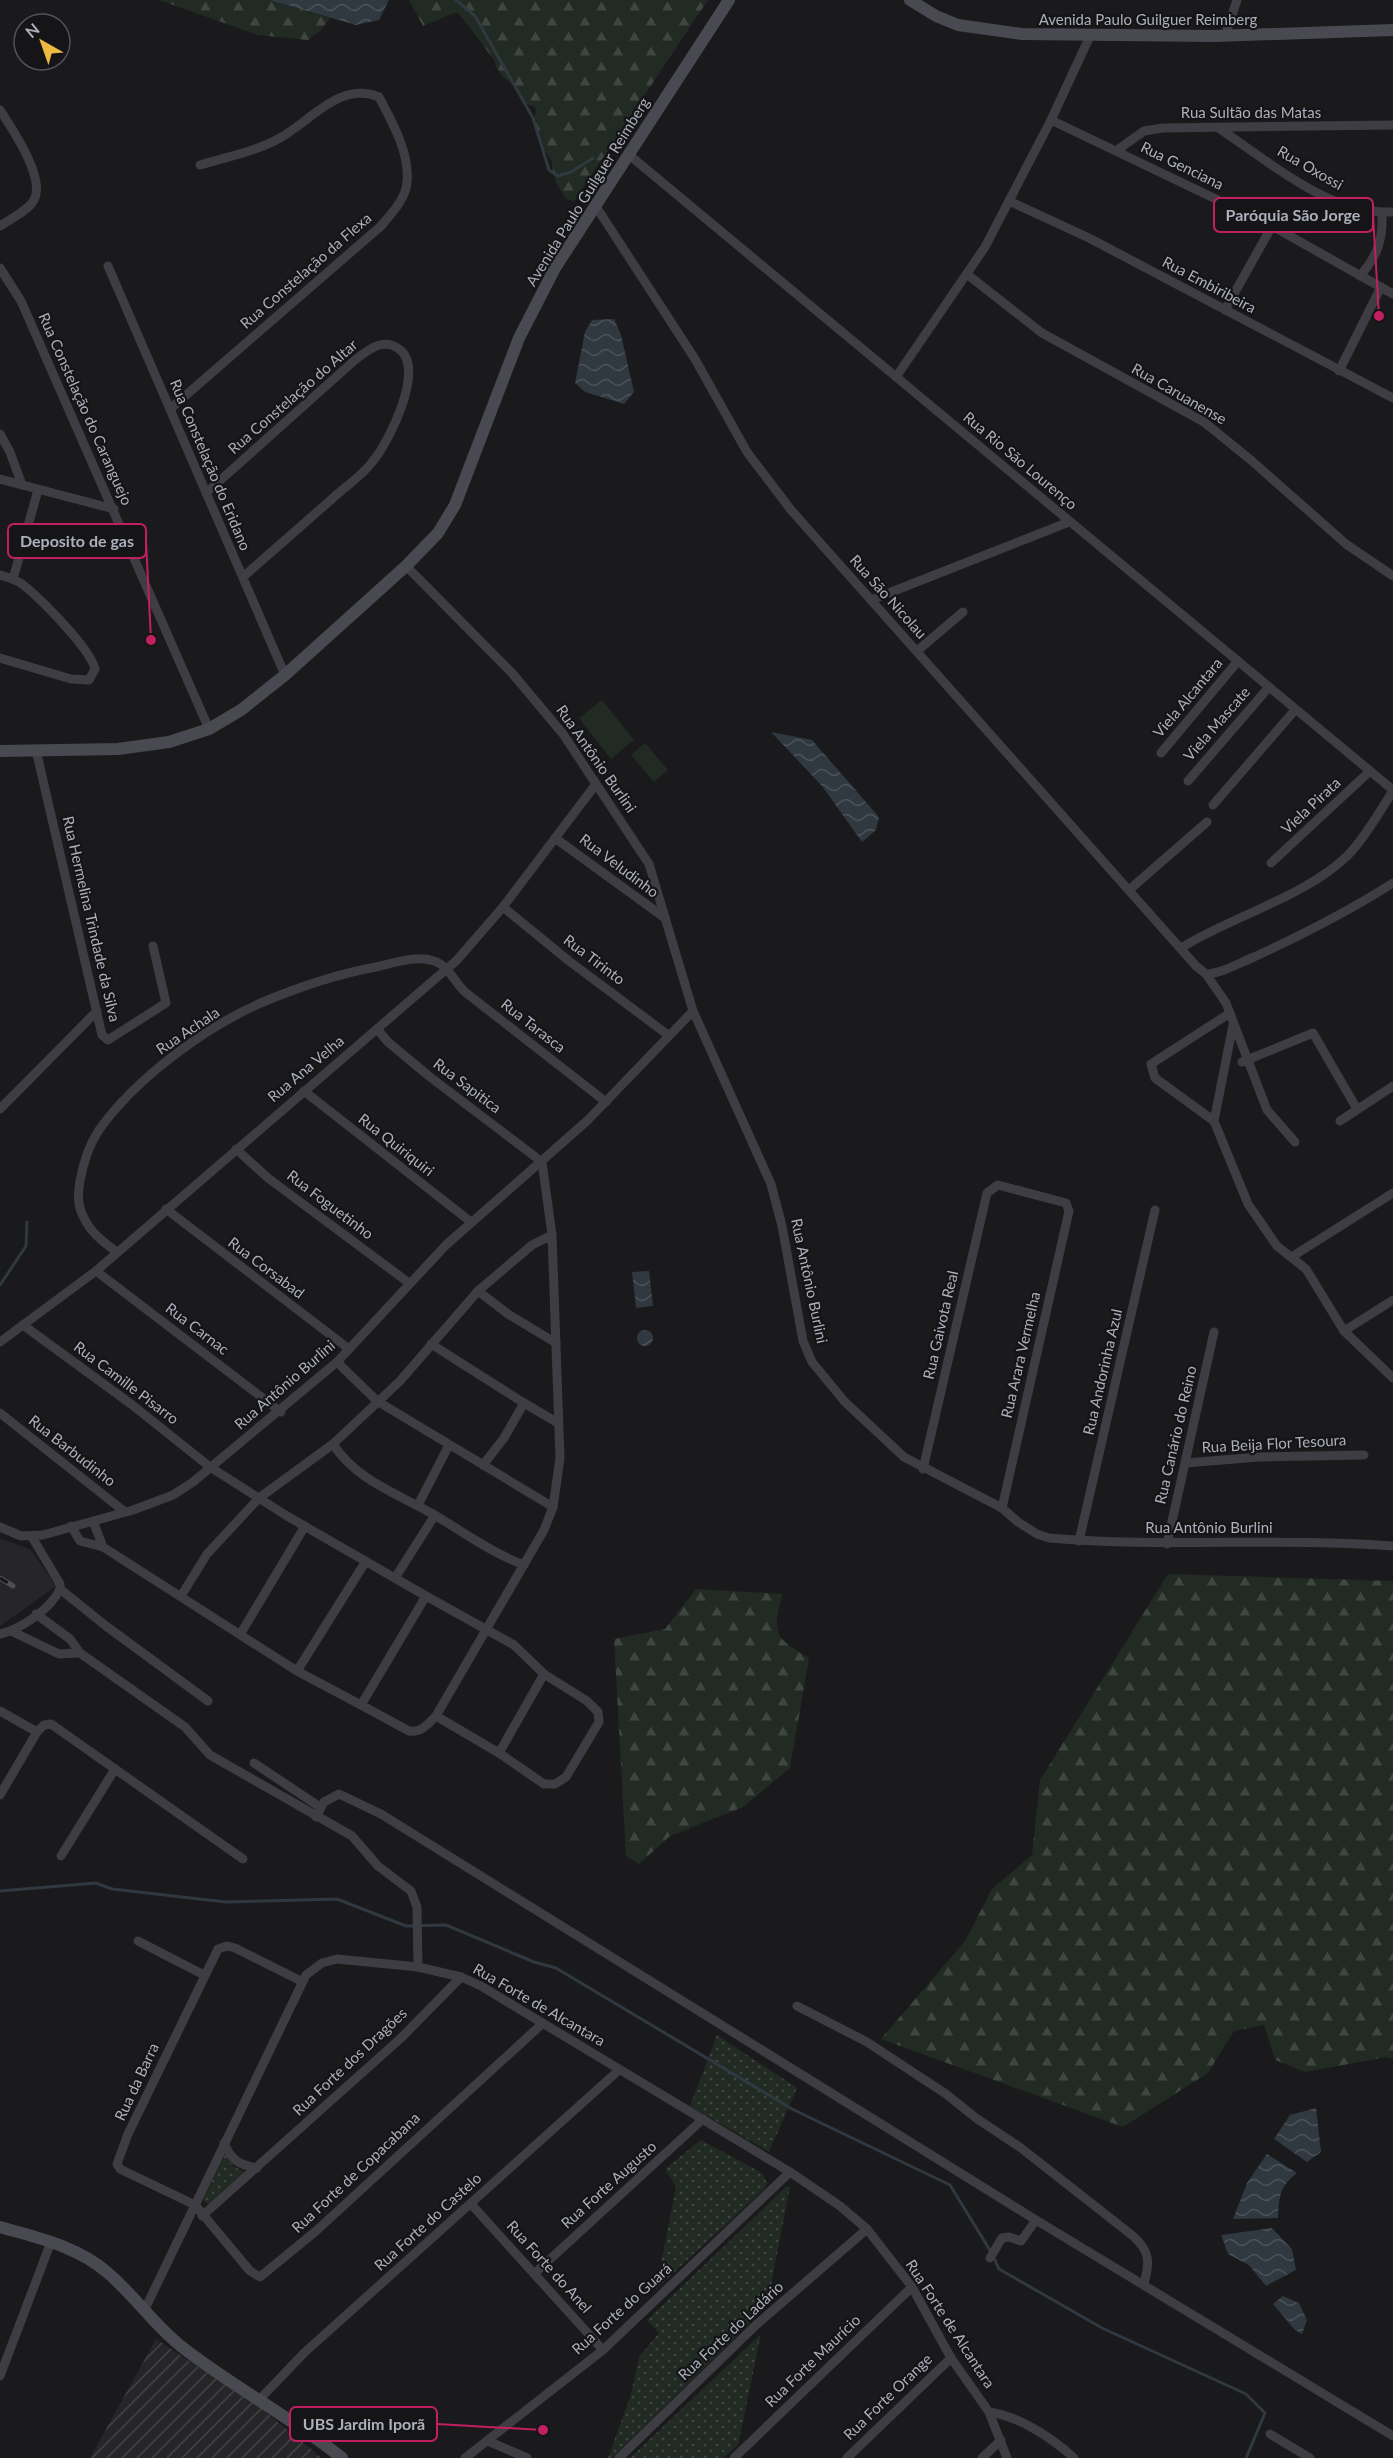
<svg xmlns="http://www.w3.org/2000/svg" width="1393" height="2458" font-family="Lato,sans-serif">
<defs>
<pattern id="industrial-furrows" width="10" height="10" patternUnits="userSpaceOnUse" patternTransform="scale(1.5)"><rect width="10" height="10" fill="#262629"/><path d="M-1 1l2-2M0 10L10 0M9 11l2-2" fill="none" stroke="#434346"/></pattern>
<pattern id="grass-dots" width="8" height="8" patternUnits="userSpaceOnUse" patternTransform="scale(1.5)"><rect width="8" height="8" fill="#212a23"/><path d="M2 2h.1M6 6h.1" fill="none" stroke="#3f4641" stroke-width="1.8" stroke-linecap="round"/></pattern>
<pattern id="forest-firs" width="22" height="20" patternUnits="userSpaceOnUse" patternTransform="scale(1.5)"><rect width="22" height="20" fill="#212a23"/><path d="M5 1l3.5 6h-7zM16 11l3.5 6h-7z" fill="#3f4641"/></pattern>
<pattern id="water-waves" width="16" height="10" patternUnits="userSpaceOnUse" patternTransform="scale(1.5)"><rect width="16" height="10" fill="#303840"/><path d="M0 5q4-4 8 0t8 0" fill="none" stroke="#4b525a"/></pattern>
</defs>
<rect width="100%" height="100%" fill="#1a1a1c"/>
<path fill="#262629" d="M0,1538L31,1550L56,1586L0,1626Z"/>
<path fill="url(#industrial-furrows)" d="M156,2339L262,2409L322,2458H90Z"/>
<g fill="url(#grass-dots)">
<path d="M717,2035L797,2088L769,2152L690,2106Z"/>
<path d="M701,2140L762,2173L767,2183L765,2188L656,2289L676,2187L665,2169Z"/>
<path d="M225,2154C231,2165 236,2170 248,2172L209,2205L203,2200Z"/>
<path d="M786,2187H790L767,2306L612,2458H608L631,2394L639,2357L659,2333L647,2320Z"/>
<path d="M761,2334L738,2445L724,2458H630Z"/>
</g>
<g fill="url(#forest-firs)">
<path d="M159,0H269L330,18L320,31L308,40L258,35Z"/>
<path d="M409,0H708L574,201L566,199L555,181L551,159C544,153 533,129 534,121C534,115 537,114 535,107L524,103L513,84L503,77L495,65V61L460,15L457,12L423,26Z"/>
<path d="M1168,1574L1393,1581V2059L1387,2057L1305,2072L1275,2060L1264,2025L1234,2031L1208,2073L1123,2127L881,2039L965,1941L992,1889L1032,1855L1040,1780Z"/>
<path d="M696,1589L782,1594C773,1635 773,1636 809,1658L790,1768L743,1807L670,1836L639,1864L626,1856L614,1639L665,1629Z"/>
</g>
<g fill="#212a23">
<path d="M602,700L634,740L611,759L579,718Z"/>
<path d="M645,743L668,770L654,782L631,755Z"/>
</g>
<g fill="url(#water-waves)">
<path d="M269,0H389L379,20L356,25Z"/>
<path d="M614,319L621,335L634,392L624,404L585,392L575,383L585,332L592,320Z"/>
<path d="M771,732L812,740L879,817L876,830L862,842L822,786Z"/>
<path d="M649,1271L653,1306L636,1308L632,1272Z"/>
<circle cx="645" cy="1338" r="8"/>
<path d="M1316,2108L1321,2152L1307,2162L1274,2139L1290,2115Z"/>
<path d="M1267,2154L1297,2173C1280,2186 1279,2196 1278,2218L1233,2219L1247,2183Z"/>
<path d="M1272,2228L1292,2249L1296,2270L1266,2286L1249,2265L1228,2254L1221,2235Z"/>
<path d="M1283,2296L1299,2303L1307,2320L1302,2334L1295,2330L1273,2304Z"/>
</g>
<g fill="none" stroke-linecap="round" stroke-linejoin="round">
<g stroke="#303840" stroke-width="3">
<path d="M456,0L475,16L533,118L549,170L558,176L571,172L593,158"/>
<path d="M0,1285L26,1246L27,1222"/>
<path d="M0,1891L96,1883L112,1889L226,1902L337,1899L406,1926L446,1925L534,1962L556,1968L792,2109L950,2185L991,2252"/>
<path d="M994,2258L999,2269L1102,2328L1246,2394L1265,2413L1246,2458"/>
</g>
<g stroke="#3d3d43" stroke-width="9">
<path d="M1225,36L1237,0"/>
<path d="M0,110C12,129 46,178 34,200C28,211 10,219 0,226"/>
<path d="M1051,120L1272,226L1393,294"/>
<path d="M1220,129C1271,163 1329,215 1393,212"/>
<path d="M1116,151L1144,131L1163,128L1393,125"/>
<path d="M628,154L1393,790"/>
<path d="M1009,201L1089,238L1393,398"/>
<path d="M595,205L695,359L747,452L791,510L1196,966L1206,974L1226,1003L1267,1110L1295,1142"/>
<path d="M108,266L285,675"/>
<path d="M0,268L21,301L209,729"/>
<path d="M968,275L1042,333L1204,422L1252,461L1346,544L1393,576"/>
<path d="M1360,276C1378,255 1383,240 1382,213"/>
<path d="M1225,310L1272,226"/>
<path d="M1339,371L1381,287"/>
<path d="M896,377L985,247L1051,120L1090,36"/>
<path d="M170,409L381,226C391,214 406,199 407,182C410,153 392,122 379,97C340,81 312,120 280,138C257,151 226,157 200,165"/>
<path d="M0,434L10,452L22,485"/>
<path d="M0,479L114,509"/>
<path d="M206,493L355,360C368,350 383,337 399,349C426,368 389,442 373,461C363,475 346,486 333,498C303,524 273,551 243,577"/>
<path d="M406,566L512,673L563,734L649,864L693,1011L771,1184L782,1226L803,1341L812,1362L845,1402L904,1457L1002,1508L1018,1522L1037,1534L1049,1538C1164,1548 1279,1537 1393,1546"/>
<path d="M0,575C8,577 15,579 22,584C40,598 90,648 95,669L89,680L71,679L0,658"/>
<path d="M13,579L38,490"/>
<path d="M871,600L1069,522"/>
<path d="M917,651L963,612"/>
<path d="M36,750L102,1035L108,1040L166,1003L153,946"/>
<path d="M1161,753L1238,661"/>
<path d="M1188,781L1269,687"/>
<path d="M1213,805L1295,710"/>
<path d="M555,838L665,918"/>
<path d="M1271,863L1370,771"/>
<path d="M1129,890L1207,822"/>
<path d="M503,907L569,961L668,1035"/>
<path d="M1181,948C1232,916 1305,897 1347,856C1365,838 1379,812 1393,791"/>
<path d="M1206,974C1223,973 1239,963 1254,957C1302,935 1349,911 1393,883"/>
<path d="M1233,1025L1214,1121L1248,1204L1277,1246L1306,1269L1344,1331L1393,1378"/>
<path d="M377,1029L388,1042L430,1077L542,1162L552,1235"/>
<path d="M1242,1062L1313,1033L1357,1109"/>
<path d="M304,1091L471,1222"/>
<path d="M0,1109L97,1011"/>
<path d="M1214,1121L1155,1078L1151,1064L1230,1013"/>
<path d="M1340,1121L1393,1086"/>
<path d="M236,1149L268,1178L409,1283"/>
<path d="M166,1209L349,1349"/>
<path d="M117,1252C103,1242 90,1232 83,1216C77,1204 78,1193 80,1181C83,1164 89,1145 99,1130C135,1079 205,1027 263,1002C299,987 337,974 376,967C394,963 415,955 434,961C449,966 454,982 465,992L606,1102"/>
<path d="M1293,1256L1393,1193"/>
<path d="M96,1271L281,1412"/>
<path d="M478,1291L508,1314L556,1343"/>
<path d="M23,1325L131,1404L210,1467L287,1516L426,1596"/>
<path d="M1344,1331L1393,1300"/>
<path d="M0,1342L96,1271L457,960L503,907L596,784"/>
<path d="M431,1344L524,1403"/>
<path d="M337,1362L377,1401L553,1507"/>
<path d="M0,1413L125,1512"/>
<path d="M333,1444C355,1479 396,1493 431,1513C462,1531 490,1552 524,1565"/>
<path d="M1186,1463L1259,1457L1364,1455"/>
<path d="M483,1465L504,1438L524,1403L558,1423"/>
<path d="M923,1469L987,1193L998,1185L1066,1203L1069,1211L1002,1508"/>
<path d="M418,1505L449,1445"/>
<path d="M93,1521L103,1547"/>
<path d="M71,1526L80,1541L103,1547L297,1671L361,1705L426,1596L514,1645L544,1674L587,1701L598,1712L599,1722L566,1777L555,1784H544L499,1753L436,1716"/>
<path d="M0,1527L21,1536L43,1535L133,1510L173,1495L193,1482L337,1362L446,1245L588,1120L693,1011"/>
<path d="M1079,1541L1155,1210"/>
<path d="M1167,1544L1214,1332"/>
<path d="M395,1578L435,1515"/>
<path d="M60,1589L106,1626L208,1701"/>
<path d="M181,1596L207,1554L259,1498L333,1444L400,1381L478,1291L532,1245L552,1235L560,1458L553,1507L544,1530L436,1716C428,1724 421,1733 409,1731L361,1705"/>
<path d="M36,1614L70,1639L80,1653L185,1727L210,1755L352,1836L378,1866L411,1891L417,1907L418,1967"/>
<path d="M11,1631L59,1654L80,1653"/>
<path d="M241,1633L305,1526"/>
<path d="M0,1634C21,1629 51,1609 60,1589V1584L32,1537"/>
<path d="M297,1671L366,1561"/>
<path d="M0,1711L37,1732"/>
<path d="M499,1753L544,1674"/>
<path d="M254,1763L320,1807"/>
<path d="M0,1795L37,1732L44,1725L51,1724L243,1859"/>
<path d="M316,1817L324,1802L339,1794L381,1814L1036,2220L1393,2436"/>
<path d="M61,1856L115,1769"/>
<path d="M138,1941L204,1975"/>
<path d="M301,1981L235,1948L227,1946L218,1949L128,2134L117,2164L120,2169L195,2205L250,2271L260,2277L316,2231L543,2023"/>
<path d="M797,2006L867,2042L946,2094L976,2118L1021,2148L1133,2236C1150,2251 1150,2263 1144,2283"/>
<path d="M224,2143C231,2160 239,2165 257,2168"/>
<path d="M471,2204L603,2350"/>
<path d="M202,2216L401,2038L461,1977"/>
<path d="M990,2258L1002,2238L1009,2237L1021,2241L1036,2220"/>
<path d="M535,2273L703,2119"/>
<path d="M144,2311L306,1975L322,1963L337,1959L418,1967L461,1977L481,1986L790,2172L840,2206L867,2229L912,2287L951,2358L989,2412L1007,2458"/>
<path d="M0,2376L51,2242"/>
<path d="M259,2400L304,2353L619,2070"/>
<path d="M989,2412C1019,2416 1052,2438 1074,2458"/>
<path d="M1270,2434L1310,2458"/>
<path d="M488,2441L527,2458"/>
<path d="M465,2458L603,2350L790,2172"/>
<path d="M619,2458L756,2325L867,2229"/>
<path d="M734,2458L912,2287"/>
<path d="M847,2458L951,2358"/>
<path d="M982,2458L1001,2440"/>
</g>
<g stroke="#494a51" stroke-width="12">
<path d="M910,0L936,16L958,25L1022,34L1215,36L1393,30"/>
<path d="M0,751L118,749L169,742L209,729L241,710L285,675L406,566L438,533L455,505L519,338L555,268L729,0"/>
<path d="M0,2227C38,2238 77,2246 108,2273C134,2295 154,2325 182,2347C233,2387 291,2417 342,2458"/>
</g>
<defs>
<path id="rail" d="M0,1578L13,1586"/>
</defs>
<use href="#rail" stroke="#4e4f55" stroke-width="5"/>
<use href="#rail" stroke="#151417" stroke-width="3" stroke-dasharray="9" stroke-linecap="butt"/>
</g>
<g text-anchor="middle" stroke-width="4.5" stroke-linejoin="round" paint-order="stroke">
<g font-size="15" fill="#acb0bb" stroke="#151417">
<text x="1148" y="25">Avenida Paulo Guilguer Reimberg</text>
<text x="1251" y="118">Rua Sultão das Matas</text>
<text transform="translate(1182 166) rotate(26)" y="5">Rua Genciana</text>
<text transform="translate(1310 168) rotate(30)" y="5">Rua Oxossi</text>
<text transform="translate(588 192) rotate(-58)" y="5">Avenida Paulo Guilguer Reimberg</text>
<text transform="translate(306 271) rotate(-41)" y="5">Rua Constelação da Flexa</text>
<text transform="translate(1209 285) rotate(28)" y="5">Rua Embiribeira</text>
<text transform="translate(1179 394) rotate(30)" y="5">Rua Caruanense</text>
<text transform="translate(293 397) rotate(-41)" y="5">Rua Constelação do Altar</text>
<text transform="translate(85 409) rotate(66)" y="5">Rua Constelação do Caranguejo</text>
<text transform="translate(1020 461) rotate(40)" y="5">Rua Rio São Lourenço</text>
<text transform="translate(210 465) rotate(67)" y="5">Rua Constelação do Eridano</text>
<text transform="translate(888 597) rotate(48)" y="5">Rua São Nicolau</text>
<text transform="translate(1188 698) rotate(-50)" y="5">Viela Alcantara</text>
<text transform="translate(1217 724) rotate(-49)" y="5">Viela Mascate</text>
<text transform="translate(596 759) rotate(55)" y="5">Rua Antônio Burlini</text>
<text transform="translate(1311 806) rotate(-43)" y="5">Viela Pirata</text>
<text transform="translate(619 866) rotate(37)" y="5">Rua Veludinho</text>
<text transform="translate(91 919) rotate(77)" y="5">Rua Hermelina Trindade da Silva</text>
<text transform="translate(594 960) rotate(37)" y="5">Rua Tirinto</text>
<text transform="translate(533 1026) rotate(38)" y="5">Rua Tarasca</text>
<text transform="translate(188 1031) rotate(-34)" y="5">Rua Achala</text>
<text transform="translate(306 1069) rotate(-40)" y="5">Rua Ana Velha</text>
<text transform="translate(467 1086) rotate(37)" y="5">Rua Sapitica</text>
<text transform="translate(396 1145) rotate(38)" y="5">Rua Quiriquiri</text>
<text transform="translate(330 1205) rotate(37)" y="5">Rua Foguetinho</text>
<text transform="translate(266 1268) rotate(37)" y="5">Rua Corsabad</text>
<text transform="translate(809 1281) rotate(78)" y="5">Rua Antônio Burlini</text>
<text transform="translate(941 1325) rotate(-77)" y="5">Rua Gaivota Real</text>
<text transform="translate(197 1329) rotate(37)" y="5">Rua Carnac</text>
<text transform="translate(1021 1355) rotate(-77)" y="5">Rua Arara Vermelha</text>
<text transform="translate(1103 1372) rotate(-77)" y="5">Rua Andorinha Azul</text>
<text transform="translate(126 1383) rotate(37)" y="5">Rua Camille Pisarro</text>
<text transform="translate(285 1385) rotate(-41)" y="5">Rua Antônio Burlini</text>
<text transform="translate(1176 1435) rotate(-77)" y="5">Rua Canário do Reino</text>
<text transform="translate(1274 1444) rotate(-3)" y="5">Rua Beija Flor Tesoura</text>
<text transform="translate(72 1451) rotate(38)" y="5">Rua Barbudinho</text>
<text x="1209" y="1533">Rua Antônio Burlini</text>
<text transform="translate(539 2005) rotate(30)" y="5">Rua Forte de Alcantara</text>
<text transform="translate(350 2062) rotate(-43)" y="5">Rua Forte dos Dragões</text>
<text transform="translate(137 2082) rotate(-65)" y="5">Rua da Barra</text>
<text transform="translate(356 2173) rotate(-43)" y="5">Rua Forte de Copacabana</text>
<text transform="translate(609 2185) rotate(-42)" y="5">Rua Forte Augusto</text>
<text transform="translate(428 2222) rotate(-42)" y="5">Rua Forte do Castelo</text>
<text transform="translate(549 2267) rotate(48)" y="5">Rua Forte do Anel</text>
<text transform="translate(622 2309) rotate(-42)" y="5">Rua Forte do Guará</text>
<text transform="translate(950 2324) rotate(57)" y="5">Rua Forte de Alcantara</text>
<text transform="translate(731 2331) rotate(-43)" y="5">Rua Forte do Ladário</text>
<text transform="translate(813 2361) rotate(-44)" y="5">Rua Forte Maurício</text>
<text transform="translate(888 2397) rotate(-44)" y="5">Rua Forte Orange</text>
</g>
</g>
<path fill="none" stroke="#c12060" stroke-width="2" d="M1379 316L1373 215M151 640L146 541M543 2430L437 2424"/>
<g fill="#c12060" stroke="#151417" stroke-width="2">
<circle cx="1379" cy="316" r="6"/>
<circle cx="151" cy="640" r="6"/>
<circle cx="543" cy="2430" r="6"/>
</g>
<g fill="#151417" stroke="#c12060" stroke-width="2">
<rect x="1214" y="198" width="159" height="34" rx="6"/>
<rect x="8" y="524" width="138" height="34" rx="6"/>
<rect x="290" y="2407" width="147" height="34" rx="6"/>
</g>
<g font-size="16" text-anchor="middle" font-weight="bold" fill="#acb0bb">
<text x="1293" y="221">Paróquia São Jorge</text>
<text x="77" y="547">Deposito de gas</text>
<text x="364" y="2430">UBS Jardim Iporã</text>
</g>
<g transform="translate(42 42) rotate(320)"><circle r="28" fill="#151417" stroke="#515259" stroke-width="1.5"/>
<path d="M0-4.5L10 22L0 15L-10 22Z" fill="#ecb941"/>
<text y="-9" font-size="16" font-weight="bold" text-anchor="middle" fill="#acb0bb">N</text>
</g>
</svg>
